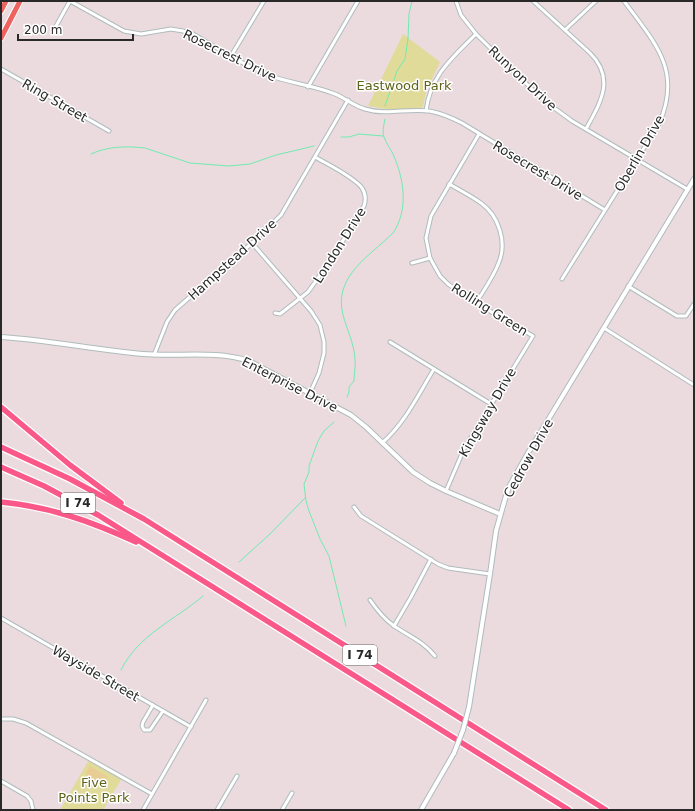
<svg xmlns="http://www.w3.org/2000/svg" width="695" height="811" font-family="'DejaVu Sans',sans-serif">
<rect width="100%" height="100%" fill="#ebdbde"/>
<g fill="#e1db99">
<path d="M403,34L440,62L427,89L422,109H385L368,106Z"/>
<path d="M90,758L122,778L103,810H60Z"/>
</g>
<path fill="#e8ce95" d="M90,766L108,777L103,785L85,774Z"/>
<g fill="none" stroke-linecap="round" stroke-linejoin="round">
<g stroke="#70ebb1" stroke-width="1">
<path d="M385,106L397,71L405,59L408,39L409,14L412,1"/>
<path d="M341,137H349L359,134L383,136"/>
<path d="M91,154C108,146 127,146 145,148L190,163L229,166L250,164L276,155L314,146"/>
<path d="M347,397L349,392V387L354,381C354,372 356,367 355,359C354,343 347,330 343,315C333,276 370,256 393,233C409,209 404,179 393,154C390,148 386,143 384,137C382,133 384,124 385,119"/>
<path d="M334,422L324,431L318,441L309,466V472L304,484L306,501L309,511L320,539L329,556L346,626"/>
<path d="M239,562L270,534L305,498"/>
<path d="M121,670C138,635 175,620 203,596"/>
</g>
<defs>
<g id="minor">
<path d="M70,1L124,31L141,34L171,29L183,31L193,34C217,48 241,64 268,75C289,83 313,85 335,94C345,98 354,106 365,109C387,116 412,107 434,112C444,114 454,119 462,123L605,210"/>
<path d="M456,1L461,15L476,34L542,99L572,121L687,189"/>
<path d="M533,1L590,53C616,79 600,103 586,129"/>
<path d="M56,26L70,1"/>
<path d="M565,30L596,1"/>
<path d="M231,56L264,1"/>
<path d="M1,69L109,131"/>
<path d="M308,87L358,1"/>
<path d="M426,111C430,76 452,58 476,34"/>
<path d="M449,184C460,190 471,196 481,203C499,216 507,242 499,262C494,276 484,290 476,303"/>
<path d="M252,243L311,311L320,325L324,342V353L319,373L310,393"/>
<path d="M412,263L430,258"/>
<path d="M562,279L659,124C683,70 654,42 624,1"/>
<path d="M628,286L677,316H686L694,304"/>
<path d="M275,313L280,314L308,292L331,260L364,206C366,200 366,194 362,188C354,177 327,164 315,157"/>
<path d="M604,328L694,385"/>
<path d="M390,342L491,404"/>
<path d="M154,355L167,322L175,310L252,243L281,215L348,100"/>
<path d="M382,443C405,423 418,395 434,369"/>
<path d="M446,491L464,449L533,336L476,303L448,284L440,276L430,258L426,238L431,216L479,134"/>
<path d="M354,507L361,516L438,564L448,568L490,574"/>
<path d="M370,600C377,610 384,619 394,626C409,636 424,642 435,656"/>
<path d="M1,618L191,727"/>
<path d="M394,626L411,597L431,559"/>
<path d="M153,705L143,722L142,726L144,730H150L163,711"/>
<path d="M1,719H13L26,723L152,794"/>
<path d="M1,781L27,796L31,801L33,810"/>
<path d="M143,810L206,700"/>
<path d="M217,810L237,776"/>
<path d="M282,810L292,793"/>
</g>
<g id="tertiary">
<path d="M1,337C49,340 96,350 143,354C179,357 215,350 249,361L351,415L366,427L413,472L430,483L446,491L500,514"/>
<path d="M469,707L490,574L496,531L505,499L510,485L528,453L694,179"/>
<path d="M421,810L454,753"/>
</g>
<g id="primary">
<path d="M1,11L6,1"/>
<path d="M1,38L20,1"/>
</g>
<g id="motorway">
<path d="M1,407L70,465L121,503"/>
<path d="M1,447L70,479L144,519L606,810"/>
<path d="M1,467L44,486L98,515L569,810"/>
<path d="M1,502C51,507 90,521 136,542"/>
</g>
</defs>
<use href="#minor" stroke="#afbcbd" stroke-width="5"/>
<use href="#tertiary" stroke="#afbcbd" stroke-width="6"/>
<use href="#primary" stroke="#fff" stroke-width="7"/>
<use href="#motorway" stroke="#fff" stroke-width="8"/>
<use href="#minor" stroke="#fff" stroke-width="3"/>
<use href="#tertiary" stroke="#fff" stroke-width="4"/>
<use href="#primary" stroke="#ed635f" stroke-width="5"/>
<use href="#motorway" stroke="#fa5889" stroke-width="5.5"/>
<defs>
<path id="tertiary-bridge" d="M454,753L463,730L469,707"/>
</defs>
<use href="#tertiary-bridge" stroke="#afbcbd" stroke-width="6" stroke-linecap="butt"/>
<use href="#tertiary-bridge" stroke="#fff" stroke-width="4"/>
</g>
<g text-anchor="middle" stroke-width="3" stroke-linejoin="round" paint-order="stroke">
<g fill="#fff" stroke="#696969" stroke-width="1">
<rect x="61" y="493" width="34" height="20" rx="3"/>
<rect x="343" y="645" width="34" height="20" rx="3"/>
</g>
<g font-size="12" font-weight="bold" fill="#292929">
<text x="78" y="507">I 74</text>
<text x="360" y="659">I 74</text>
</g>
<g font-size="13" fill="#292929" stroke="#fff">
<text transform="translate(230 55) rotate(26)" y="5">Rosecrest Drive</text>
<text transform="translate(523 78) rotate(43)" y="5">Runyon Drive</text>
<text transform="translate(55 100) rotate(30)" y="5">Ring Street</text>
<text transform="translate(639 153) rotate(-60)" y="5">Oberlin Drive</text>
<text transform="translate(538 170) rotate(31)" y="5">Rosecrest Drive</text>
<text transform="translate(339 245) rotate(-58)" y="5">London Drive</text>
<text transform="translate(232 259) rotate(-42)" y="5">Hampstead Drive</text>
<text transform="translate(490 309) rotate(32)" y="5">Rolling Green</text>
<text transform="translate(290 384) rotate(27)" y="5">Enterprise Drive</text>
<text transform="translate(487 412) rotate(-60)" y="5">Kingsway Drive</text>
<text transform="translate(528 458) rotate(-61)" y="5">Cedrow Drive</text>
<text transform="translate(96 673) rotate(30)" y="5">Wayside Street</text>
</g>
<g font-size="13" fill="#60641b" stroke="#fff">
<text x="404" y="90">Eastwood Park</text>
<text x="94" y="787">Five<tspan x="94" dy="15">Points Park</tspan></text>
</g>
</g>
<rect width="695" height="811" fill="none" stroke="#292929" stroke-width="4"/>
<path d="M18 34v6h115v-6" fill="none" stroke="#292929" stroke-width="2"/>
<text x="24" y="34" font-size="12" fill="#292929" stroke="#ffffff" stroke-width="3" paint-order="stroke">200 m</text>
</svg>
